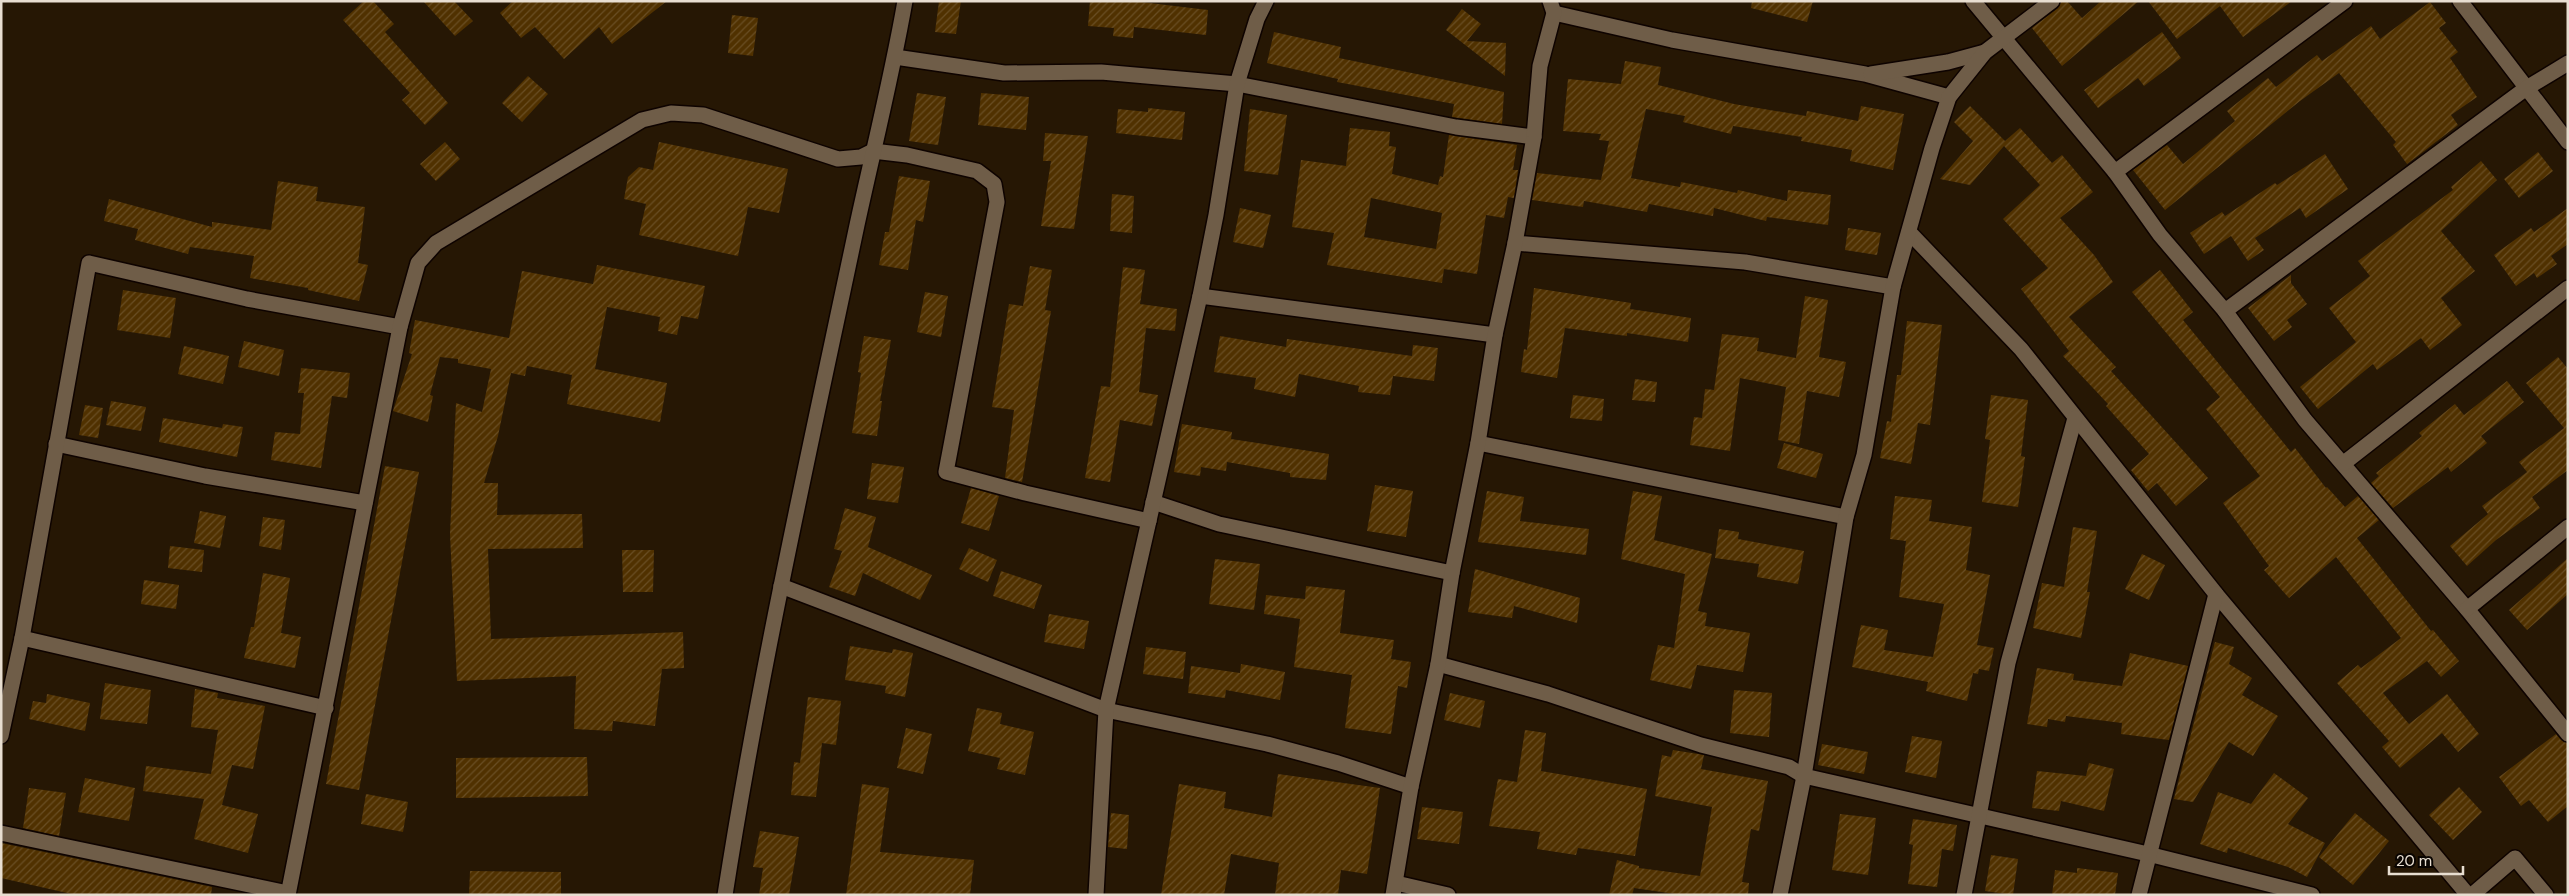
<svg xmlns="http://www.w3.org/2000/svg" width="2569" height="896" font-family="'DM Sans',sans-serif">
<defs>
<pattern id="building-hatch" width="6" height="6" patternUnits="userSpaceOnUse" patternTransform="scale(1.25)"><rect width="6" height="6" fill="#503100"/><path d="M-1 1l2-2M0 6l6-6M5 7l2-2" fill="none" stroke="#694e24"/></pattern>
</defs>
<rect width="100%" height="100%" fill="#261704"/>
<g fill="url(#building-hatch)" fill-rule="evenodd">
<path d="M364,1H373L394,24L385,32L448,103L425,125L402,100L410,93L343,20Z"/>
<path d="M423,1H454L473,21L455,36Z"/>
<path d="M513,1H667L612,44L599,27L564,59L535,27L521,38L500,13Z"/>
<path d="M939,1H961L956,34L935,32Z"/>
<path d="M1090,1H1133L1208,10L1206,35L1134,27L1133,38L1113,36L1114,28L1088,26Z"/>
<path d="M1752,1H1813L1807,22L1751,8Z"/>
<path d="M2061,1H2067L2082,18L2101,1H2139L2062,66L2032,28L2058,8Z"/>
<path d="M2148,1H2292L2243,37L2220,6L2177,39Z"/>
<path d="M2430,2L2446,23L2439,28L2458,52L2450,58L2477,97L2451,115L2458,125L2407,164L2393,145L2396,142L2339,73L2300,101L2165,210L2133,170L2167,145L2183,164L2235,121L2227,111L2268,78L2276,87L2317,55L2322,61L2371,26L2380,39Z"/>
<path d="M1462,9L1481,24L1467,41L1506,43L1505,76L1446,30Z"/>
<path d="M732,15L758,18L753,56L728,53Z"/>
<path d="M1274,32L1341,47L1339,58L1504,92L1502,124L1452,117L1454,104L1337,82L1338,79L1267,63Z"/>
<path d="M2162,32L2181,58L2144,86L2138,78L2098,108L2084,90Z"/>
<path d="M1625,61L1661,67L1658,85L1734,104L1806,116L1807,111L1858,121L1861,106L1904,114L1893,170L1850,161L1852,150L1801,141L1802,137L1733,126L1731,134L1683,122L1685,116L1646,109L1631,178L1680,187L1681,182L1737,193L1738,190L1787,201L1788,190L1831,195L1828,225L1767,217L1766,221L1714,208L1713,216L1649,204L1647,212L1584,201L1583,207L1532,200L1537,173L1601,180L1609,141L1599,140L1601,134L1563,131L1568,79L1621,84Z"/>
<path d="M528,76L548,94L522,122L502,103Z"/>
<path d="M917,93L946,97L938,145L909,141Z"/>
<path d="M981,93L1029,97L1026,130L978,125Z"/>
<path d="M1970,106L2005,141L2020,128L2052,163L2062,155L2093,192L2060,218L2094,255L2113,282L2069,317L2116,367L2111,371L2208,478L2176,506L2157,483L2148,491L2131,470L2149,454L2106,406L2108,404L2063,356L2069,351L2021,289L2048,268L2003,219L2040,185L2004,146L1970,185L1940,179L1973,141L1954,122Z"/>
<path d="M1148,108L1185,112L1182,140L1116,133L1118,109L1148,112Z"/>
<path d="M1250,109L1287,115L1278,175L1244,171Z"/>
<path d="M1350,128L1390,132L1389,146L1396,147L1392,174L1438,185L1440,176L1443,177L1449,135L1517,145L1513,170H1518L1514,198L1508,197L1504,218L1486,215L1477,274L1444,269L1442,283L1327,265L1334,233L1292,227L1301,160L1346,166ZM1371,198L1442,213L1436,249L1364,237Z"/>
<path d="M1045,133L1088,136L1074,229L1041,226L1051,161H1043Z"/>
<path d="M445,142L460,159L436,181L420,164Z"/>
<path d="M659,142L788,169L779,213L748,207L738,256L639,235L646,204L624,199L628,177L639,167L653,170Z"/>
<path d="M2538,152L2553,171L2519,198L2504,179Z"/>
<path d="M2325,154L2348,189L2306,218L2300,208L2255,238L2264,250L2248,261L2231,236L2204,254L2190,233L2222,212L2225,216L2275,183L2277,185Z"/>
<path d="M2481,161L2497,180L2441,231L2475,271L2441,298L2462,325L2430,350L2421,338L2377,370L2373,364L2318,409L2300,387L2356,342L2329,308L2370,276L2358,261L2453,190L2451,187Z"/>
<path d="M899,176L930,181L923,222L916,220L908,270L879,265L885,232H889Z"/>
<path d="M278,181L318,187L316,201L365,207L358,263L368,265L359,301L308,290V288L250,278L254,256L190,247L188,254L135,240L138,229L104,221L109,199L212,227V222L271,230Z"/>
<path d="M1112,194L1134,196L1132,233L1110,231Z"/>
<path d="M1240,208L1271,215L1263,248L1233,242Z"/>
<path d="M2568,208V244L2551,256L2557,264L2537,278L2534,273L2516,286L2494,255L2531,228L2534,232Z"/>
<path d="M1848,228L1881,233L1877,255L1845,250Z"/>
<path d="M597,265L705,286L698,319L681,316L677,335L658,331L660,317L607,307L595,369L667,383L660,422L567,404L572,375L527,366L525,376L511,373L498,436L484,483H498L497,515L582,514L583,548L488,549L491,639L683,632L684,668L662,669L655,726L613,721L612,731L574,729L576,676L457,681L450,534L456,403L482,412L491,369L458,363V359L440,357L430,395L433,396L428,422L393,411L412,354L409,353L415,320L509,338L522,271L593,284Z"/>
<path d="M1030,266L1052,270L1045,310L1051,311L1022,482L1005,478L1014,410L992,407L1009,304L1023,306Z"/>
<path d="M1123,267L1145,270L1140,304L1177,309L1175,331L1146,328L1139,392L1158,395L1152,426L1120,420L1110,482L1085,478L1101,386L1110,387Z"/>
<path d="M2160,270L2193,312L2183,320L2291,452L2295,448L2326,488L2327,487L2345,507L2358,496L2379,520L2357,538L2431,631L2433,630L2459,661L2441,677L2427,661L2383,693L2409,724L2447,694L2479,734L2458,752L2442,733L2400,768L2382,747L2389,741L2337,683L2358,665L2361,668L2401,638L2336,557L2289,598L2264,570L2269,566L2223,503L2260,476L2206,409L2220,397L2132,292Z"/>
<path d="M2291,275V283L2307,304L2287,320L2292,327L2274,341L2248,308Z"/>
<path d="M1534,288L1631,303L1630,309L1691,318L1688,342L1627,333V336L1565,328L1557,378L1521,372L1524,349L1527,350Z"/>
<path d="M123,290L176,298L170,338L117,330Z"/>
<path d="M925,292L948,296L941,337L917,332Z"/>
<path d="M1805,296L1828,300L1819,357L1846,362L1839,397L1807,391L1799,444L1778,440L1786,387L1740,378L1730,451L1690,445L1694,417L1702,418L1705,389L1714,390L1722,334L1759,338L1757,351L1796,358Z"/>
<path d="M1907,321L1942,325L1930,425L1918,423L1911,464L1880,458L1887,421L1891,422L1897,375H1901Z"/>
<path d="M864,336L891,340L880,401H882L877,436L852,433L861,373L858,372Z"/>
<path d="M1220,336L1286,347L1287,339L1412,356L1413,345L1438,348L1434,381L1393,376L1390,395L1358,392L1359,386L1299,374L1295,397L1254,389L1256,378L1214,372Z"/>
<path d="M244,341L284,350L279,376L238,367Z"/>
<path d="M184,346L229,356L223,384L178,374Z"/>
<path d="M2558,357L2568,369V470L2532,497L2540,508L2496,540L2467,566L2450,546L2488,514L2482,506L2527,472L2519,462L2564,428L2526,383Z"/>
<path d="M301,368L350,373L347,398L332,396L321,468L271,460L275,432L300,434L304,393H298Z"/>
<path d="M1635,379L1657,382L1655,402L1632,400Z"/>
<path d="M2507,381L2524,402L2481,436L2487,443L2451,472L2448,467L2393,508L2371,483L2379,476L2376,473L2422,436L2419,433L2455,404L2464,415Z"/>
<path d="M1573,395L1604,399L1602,421L1570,418Z"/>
<path d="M1991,395L2028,400L2021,456L2025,457L2018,507L1982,502L1990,440L1985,439Z"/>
<path d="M111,401L146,407L141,431L106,425Z"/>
<path d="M85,405L103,408L98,438L79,435Z"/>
<path d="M163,418L222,428L223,424L243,427L237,457L159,442Z"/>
<path d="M1182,424L1232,432L1231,439L1329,454L1326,480L1290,477V473L1227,462L1226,471L1201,467L1200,476L1174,472Z"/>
<path d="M1784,443L1823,454L1816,478L1777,468Z"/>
<path d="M872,463L904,467L898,503L867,499Z"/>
<path d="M385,466L419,472L359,790L326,784Z"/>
<path d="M1375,485L1413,491L1406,537L1367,531Z"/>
<path d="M971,488L999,496L989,531L961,523Z"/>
<path d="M1487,491L1524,497L1520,521L1589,529L1586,555L1478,542Z"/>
<path d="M1633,491L1662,496L1654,540L1712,554L1698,611L1707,613L1705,626L1750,633L1743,672L1697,665L1691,689L1650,680L1658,645L1674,648L1685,574L1621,559Z"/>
<path d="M1895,496L1932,500L1929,521L1972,527L1966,570L1990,575L1977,645L1994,648L1989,671L1979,669L1978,674L1973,673L1967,701L1926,691L1928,682L1852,667L1861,625L1888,630L1884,650L1933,657L1944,604L1899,597L1906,541L1890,539Z"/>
<path d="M845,508L876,517L868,547L932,575L920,600L863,573L855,596L829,587L842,551L834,549Z"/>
<path d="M200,511L226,516L220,548L194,543Z"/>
<path d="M263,517L285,520L281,550L259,546Z"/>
<path d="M2073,527L2097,531L2087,592H2090L2081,638L2033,628L2042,583L2064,587Z"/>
<path d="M1719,529L1739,532L1738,539L1804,551L1798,584L1757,577L1759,564L1715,558Z"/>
<path d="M170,546L204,550L202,572L168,568Z"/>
<path d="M969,548L997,560L988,582L959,569Z"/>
<path d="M622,550H654L653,592H623Z"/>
<path d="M2142,554L2165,565L2149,600L2125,589Z"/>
<path d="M2568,558V594L2527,630L2509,610Z"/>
<path d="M1215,559L1260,564L1254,610L1209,604Z"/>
<path d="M1475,569L1580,598L1577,623L1514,606L1512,618L1468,612Z"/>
<path d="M1001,571L1042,585L1034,609L993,596Z"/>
<path d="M263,573L290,578L281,633L301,637L295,668L244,658L251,627H254Z"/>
<path d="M144,580L179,585L176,609L141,604Z"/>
<path d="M1306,586L1345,590L1340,633L1394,640L1391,659L1411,662L1407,688L1398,686L1391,734L1345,728L1352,675L1294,667L1300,619L1264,614L1266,595L1305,599Z"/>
<path d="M1049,614L1089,621L1084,649L1044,642Z"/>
<path d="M2215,642L2234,647L2229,664L2252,678L2242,695L2278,716L2253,756L2229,742L2193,802L2174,799Z"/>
<path d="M850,646L892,653L893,649L913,653L905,697L885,693L886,686L845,680Z"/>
<path d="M1146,647L1186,652L1183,679L1143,674Z"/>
<path d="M2130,653L2188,666L2169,740L2121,734L2122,723L2066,716L2065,722L2048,719L2047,727L2027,724L2037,668L2074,674L2073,680L2122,686Z"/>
<path d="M1241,664L1285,672L1280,700L1226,690L1225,698L1188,693L1191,666L1240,673Z"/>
<path d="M105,683L151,690L147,724L100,719Z"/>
<path d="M195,689L218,693L217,698L265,706L253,769L232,765L222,805L258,814L248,853L194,839L204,799L143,791L146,766L211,774L218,730L191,727Z"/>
<path d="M1734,690L1772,693L1769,737L1730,733Z"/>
<path d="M1450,693L1485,701L1480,728L1444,720Z"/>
<path d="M47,694L90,703L85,731L29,719L33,701L46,703Z"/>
<path d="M808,697L841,701L836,745L822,743L816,797L791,795L794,762L800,763Z"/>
<path d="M977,708L1002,713L1000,724L1034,732L1025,775L997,769L1000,758L968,751Z"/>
<path d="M906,728L932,734L923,774L897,768Z"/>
<path d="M1525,730L1546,733L1541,771L1647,789L1635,856L1578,848L1576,855L1537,849L1540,832L1489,826L1498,779L1517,782Z"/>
<path d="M2556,734L2561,740L2568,743V806L2548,822L2529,800L2521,806L2499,777Z"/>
<path d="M1912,736L1942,741L1936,778L1905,772Z"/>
<path d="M1822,744L1868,752L1864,774L1818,765Z"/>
<path d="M1673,750L1704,755L1701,769L1768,781L1759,831L1751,829L1742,882L1749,883L1748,895H1682L1634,888L1632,895H1609L1617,860L1639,866V868L1700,876L1712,807L1655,796L1662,755L1671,757Z"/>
<path d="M587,757L588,796L456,798V758Z"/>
<path d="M2089,763L2114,769L2104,811L2061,801L2059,811L2032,808L2037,771L2086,776Z"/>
<path d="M2274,773L2308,798L2288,824L2325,843L2307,877L2288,867L2228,848L2227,853L2200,844L2218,792L2251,804Z"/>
<path d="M1278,774L1380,788L1367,874L1341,870L1338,895H1275L1279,863L1231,854L1224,895H1161L1179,784L1226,792L1224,808L1272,817Z"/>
<path d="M85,778L135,788L129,821L78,812Z"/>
<path d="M862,784L889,788L880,852L974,860L970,895H846Z"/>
<path d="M2459,787L2482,812L2453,840L2429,815Z"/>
<path d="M29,788L66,793L59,836L23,828Z"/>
<path d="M366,794L408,802L403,832L361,824Z"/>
<path d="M1422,807L1463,812L1459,844L1417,839Z"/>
<path d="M1111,813L1129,815L1127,849L1108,847Z"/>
<path d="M2355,813L2389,841L2353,885L2319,857Z"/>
<path d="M1840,814L1876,818L1868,875L1832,870Z"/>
<path d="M1913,819L1957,825L1953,851L1942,849L1937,887L1908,884L1913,845L1909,844Z"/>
<path d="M760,831L799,837L789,895H759L763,868L753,867Z"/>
<path d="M1,843L212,887L211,895H76L1,878Z"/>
<path d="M1991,855L2018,859L2013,895L1985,891Z"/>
<path d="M2077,868L2118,873L2115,895H2052L2055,870L2077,873Z"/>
<path d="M470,871L561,872V895H469Z"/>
</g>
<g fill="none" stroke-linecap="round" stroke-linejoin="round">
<defs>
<g id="street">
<path d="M1973,1L2115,172L2160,235L2225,311L2305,420L2467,609L2568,734"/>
<path d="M2460,1L2568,142"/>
<path d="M1554,13L1672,40L1865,74L1949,97"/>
<path d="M895,57L1004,73L1101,72L1237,84L1456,127L1534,137"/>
<path d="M1871,74L1948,62L1985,52"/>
<path d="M2115,172L2345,1"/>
<path d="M1909,232L2021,349L2216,594L2468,895"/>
<path d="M1515,243L1745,262L1893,287"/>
<path d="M1200,296L1495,335"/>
<path d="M2225,311L2525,89L2568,63"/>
<path d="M1478,443L1846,517"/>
<path d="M56,444L205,476L365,503"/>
<path d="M2344,463L2568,288"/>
<path d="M1153,502L1219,524L1452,573"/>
<path d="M781,586L1106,710L1267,744L1338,763L1411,787"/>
<path d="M2467,609L2568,527"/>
<path d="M22,638L326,708"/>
<path d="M1438,664L1548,694L1701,745L1789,767L1804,776L2148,854L2312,895"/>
<path d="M1,736L22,638L89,263L247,299L400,327"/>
<path d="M1,833L288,893"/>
<path d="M1396,883L1448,895"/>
<path d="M288,895L400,327L418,263L436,243L642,120L671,113L703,115L838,159L861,157L873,151L907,155L977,171L994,184L997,202L946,472L1025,493L1149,521"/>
<path d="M725,895C760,670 810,448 857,225C873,151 892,76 905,1"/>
<path d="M1096,895L1106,710L1200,296L1216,215L1237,84L1257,19L1266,1"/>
<path d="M1393,895L1411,787L1438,664L1452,573L1478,443L1495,335L1515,243L1534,137L1540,66L1554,13L1550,1"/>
<path d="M1780,895L1804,776L1846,517L1864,455L1893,287L1932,148L1949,97L1985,52L2052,1"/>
<path d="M1964,895L2008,663L2075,418"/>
<path d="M2139,895L2216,594"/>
<path d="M2472,895L2515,858L2546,895"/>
</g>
</defs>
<use href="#street" stroke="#0e0300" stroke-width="18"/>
<use href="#street" stroke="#6f5d48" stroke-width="15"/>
</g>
<rect width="2569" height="896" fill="none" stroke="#e8ded1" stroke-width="5"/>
<path d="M2389 866v8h74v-8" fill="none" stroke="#e8ded1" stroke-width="2.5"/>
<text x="2396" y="866" font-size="15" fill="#e8ded1" stroke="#0a0501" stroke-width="4" paint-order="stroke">20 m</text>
</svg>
